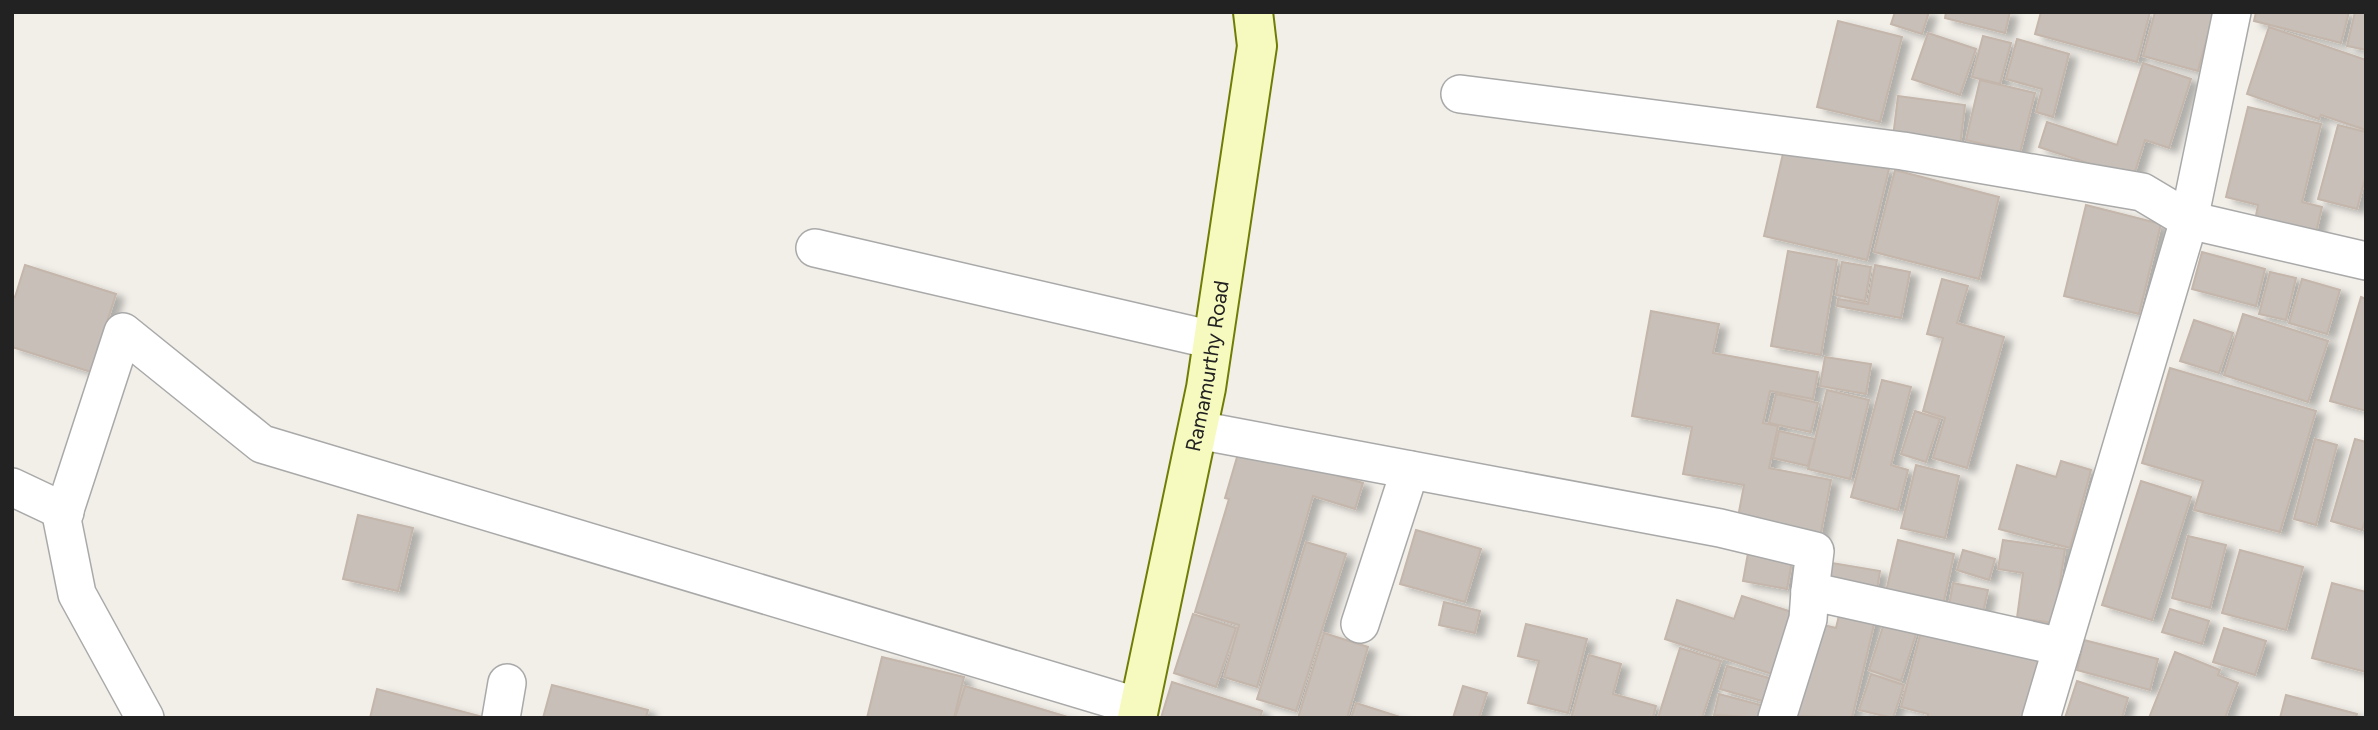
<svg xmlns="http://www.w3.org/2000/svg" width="2378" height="730" font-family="Figtree,sans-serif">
<defs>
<filter id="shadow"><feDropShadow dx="8" dy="4.5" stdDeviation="3.5" flood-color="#0004"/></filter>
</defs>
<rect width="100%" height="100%" fill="#f2efe9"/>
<g fill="#c7bfb8" stroke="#c4b6ab" stroke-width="2" filter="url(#shadow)">
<path d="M1895,12H1929L1922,34L1891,24Z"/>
<path d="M1946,12H2010L2005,33L1945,18Z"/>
<path d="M2041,12H2150L2137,62L2035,34Z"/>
<path d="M2155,12H2214L2198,71L2143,56Z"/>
<path d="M2256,12H2349L2341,43L2254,21Z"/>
<path d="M2355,12H2366V50L2347,46Z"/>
<path d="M1838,21L1902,37L1880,122L1817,107Z"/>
<path d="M2269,27L2366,60V130L2321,115L2319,119L2247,94Z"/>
<path d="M1928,33L1976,49L1960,95L1912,79Z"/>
<path d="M1983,36L2011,43L2000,84L1972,77Z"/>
<path d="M2017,39L2069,54L2053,117L2036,112L2042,89L2006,79Z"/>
<path d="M2143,63L2191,79L2169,148L2145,140L2133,178L2039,147L2047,122L2117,145Z"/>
<path d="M1980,80L2035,93L2020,153L1966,140Z"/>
<path d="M1898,96L1965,105L1960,146L1893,137Z"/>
<path d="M2248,107L2321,124L2302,202L2322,207L2314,241L2254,226L2258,205L2226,197Z"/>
<path d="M2338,125L2366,132V175L2357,209L2318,199Z"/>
<path d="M1785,145L1889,169L1867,260L1764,236Z"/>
<path d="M1895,170L1999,197L1979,279L1874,252Z"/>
<path d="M2086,205L2161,224L2139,314L2064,296Z"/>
<path d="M1788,251L1837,260L1821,355L1771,346Z"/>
<path d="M2202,252L2265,269L2256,306L2192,289Z"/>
<path d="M1842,262L1871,267L1865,301L1836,295Z"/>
<path d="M25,265L116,294L91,372L12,347V296L15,297Z"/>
<path d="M1875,265L1910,272L1901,318L1837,306L1838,299L1868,304Z"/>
<path d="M2270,272L2296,278L2286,320L2259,314Z"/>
<path d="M1942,279L1968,286L1957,323L2004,337L1967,468L1933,458L1945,418L1923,411L1943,338L1927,334Z"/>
<path d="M2302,279L2340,290L2327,334L2289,323Z"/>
<path d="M2361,297L2366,299V411L2330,401Z"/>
<path d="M1651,311L1719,324L1713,353L1818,372L1813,399L1770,391L1763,423L1778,426L1769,468L1831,480L1819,543L1736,528L1744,485L1683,474L1692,427L1632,416Z"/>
<path d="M2243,314L2328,341L2308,402L2224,375Z"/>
<path d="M2194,320L2233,333L2219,373L2180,361Z"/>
<path d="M1825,357L1871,364L1866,394L1820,386Z"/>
<path d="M2170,368L2316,411L2280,532L2194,510L2203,481L2142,463Z"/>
<path d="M1882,380L1911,387L1891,465L1908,470L1898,510L1851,497Z"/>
<path d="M1827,390L1869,400L1850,479L1808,469Z"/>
<path d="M1776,394L1818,403L1811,432L1769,423Z"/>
<path d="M1915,411L1940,419L1926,462L1901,454Z"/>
<path d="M1779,431L1815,439L1808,466L1773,458Z"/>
<path d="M2315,439L2337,445L2316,525L2294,519Z"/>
<path d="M2355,439L2366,442V518L2362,530L2331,521Z"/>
<path d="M1240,447L1363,483L1355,509L1313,496L1257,687L1224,677L1239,625L1195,612L1229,499L1225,498Z"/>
<path d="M2061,461L2091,470L2070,548L1999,529L2017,465L2056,477Z"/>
<path d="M1916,465L1959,476L1945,538L1901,528Z"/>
<path d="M2141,481L2191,497L2152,620L2102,605Z"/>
<path d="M358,515L413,528L398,591L343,579Z"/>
<path d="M1416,530L1481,549L1465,602L1400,584Z"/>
<path d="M2188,536L2226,545L2210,608L2172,598Z"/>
<path d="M1898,540L1954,554L1942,610L1885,596Z"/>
<path d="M2003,540L2065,549L2054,623L2017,618L2023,573L1998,569Z"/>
<path d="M1306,542L1346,554L1296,711L1257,699Z"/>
<path d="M1750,542L1794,550L1787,589L1743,581Z"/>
<path d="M1963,550L1995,559L1989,580L1957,570Z"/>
<path d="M2240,550L2303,567L2286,630L2222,613Z"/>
<path d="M1826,562L1880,571L1876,596L1822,587Z"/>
<path d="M1953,583L1988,590L1983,613L1949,606Z"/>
<path d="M2332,583L2366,592V672L2312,658Z"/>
<path d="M1742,596L1801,615L1781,677L1665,639L1677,600L1734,619Z"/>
<path d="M1444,602L1480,611L1475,633L1439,625Z"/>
<path d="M1841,607L1876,616L1852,718L1793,716L1815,623L1836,628Z"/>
<path d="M2170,609L2209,621L2202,644L2162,632Z"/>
<path d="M1193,614L1236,628L1216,687L1174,673Z"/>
<path d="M1887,614L1919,625L1901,681L1869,670Z"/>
<path d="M1526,624L1587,639L1568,713L1528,703L1539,661L1518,656Z"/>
<path d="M1923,624L2041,656L2024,718H1927L1928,714L1901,707Z"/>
<path d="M2224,628L2266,641L2255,675L2213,662Z"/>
<path d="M1324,633L1368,647L1347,718H1298Z"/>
<path d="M2084,640L2158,659L2150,690L2077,670Z"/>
<path d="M1680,648L1721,661L1702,718H1658Z"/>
<path d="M2175,652L2220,670L2218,675L2238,683L2225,718H2149Z"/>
<path d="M1589,655L1621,664L1613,694L1656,706L1653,718H1571Z"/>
<path d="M882,657L964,677L954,718H867Z"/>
<path d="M1727,666L1776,680L1769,703L1720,689Z"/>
<path d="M1871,674L1904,685L1893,718L1859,710Z"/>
<path d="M2077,681L2128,698L2122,718H2065Z"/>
<path d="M1172,682L1262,711L1260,718H1161Z"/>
<path d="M552,685L648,710L646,718H543Z"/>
<path d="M965,686L1071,718H955Z"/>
<path d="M1463,686L1487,693L1479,718H1453Z"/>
<path d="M377,689L483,717V718H370Z"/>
<path d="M1719,694L1768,707L1765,718L1714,715Z"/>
<path d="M2286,695L2357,714L2356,718H2280Z"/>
<path d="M1356,703L1403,718H1351Z"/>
</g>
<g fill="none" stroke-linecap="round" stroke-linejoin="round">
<defs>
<g id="street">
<path d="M1460,94L1903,151L2142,192L2189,220L2366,261"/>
<path d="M815,248L1213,340"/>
<path d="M1198,430L1720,528L1815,551L1810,591"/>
<path d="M12,487L65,512"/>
<path d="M1360,624L1410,470"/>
<path d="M145,718L77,594L62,519L123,332L262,444L1139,707"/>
<path d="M501,718L507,683"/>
<path d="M1777,718L1808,619L1810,591L2062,647"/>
<path d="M2041,718L2189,220L2232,12"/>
</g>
<g id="secondary">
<path id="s1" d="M1137,718L1206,388L1257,46L1253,12"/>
</g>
</defs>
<use href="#street" stroke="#a9a9a9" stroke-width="40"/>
<use href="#secondary" stroke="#707d05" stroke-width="42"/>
<use href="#street" stroke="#fff" stroke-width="37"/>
<use href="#secondary" stroke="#f7fabf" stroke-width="38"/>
</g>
<g text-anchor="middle" stroke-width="5" stroke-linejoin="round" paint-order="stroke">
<g font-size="21" fill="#222" stroke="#fff">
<text dy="7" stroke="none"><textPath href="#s1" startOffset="359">Ramamurthy Road</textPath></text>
</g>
</g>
<rect width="2378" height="730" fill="none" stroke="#222222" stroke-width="28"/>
</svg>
